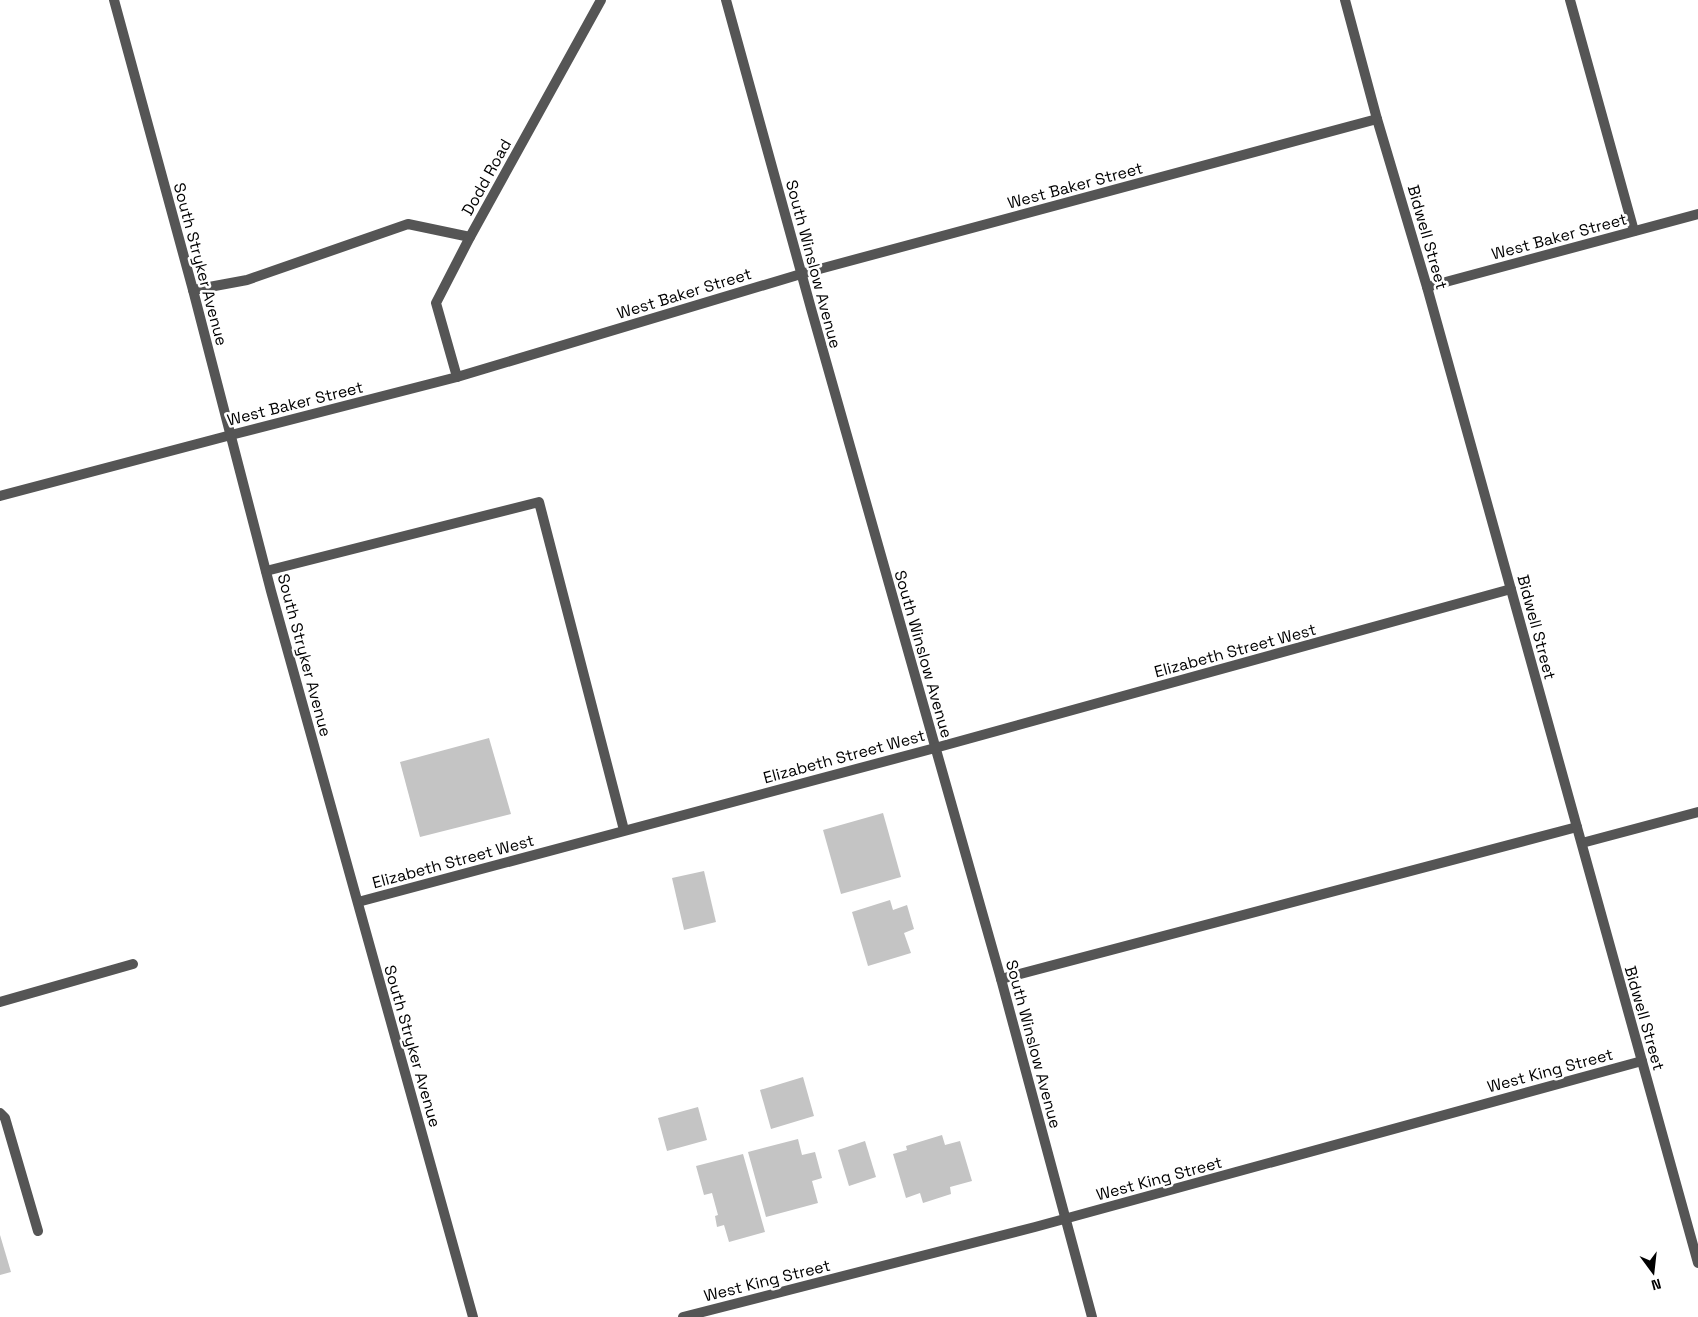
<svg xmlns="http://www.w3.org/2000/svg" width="1698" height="1317" font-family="'Space Grotesk',sans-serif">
<rect width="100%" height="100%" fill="#fff"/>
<g fill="#c4c4c4">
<path d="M489,738L511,814L420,837L400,762Z"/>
<path d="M883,813L901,877L841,894L823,830Z"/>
<path d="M704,871L716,922L684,930L672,878Z"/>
<path d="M890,900L893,910L907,905L914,929L904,933L911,953L868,966L852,912Z"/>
<path d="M803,1077L814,1116L771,1129L760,1090Z"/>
<path d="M698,1107L707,1140L667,1151L658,1118Z"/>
<path d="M942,1135L945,1145L960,1141L972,1181L950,1187L951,1194L923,1203L920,1193L906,1198L893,1154L907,1150L906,1146Z"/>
<path d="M798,1139L802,1155L815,1152L822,1178L812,1181L818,1203L766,1217L748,1152Z"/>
<path d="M865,1141L876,1177L849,1186L838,1150Z"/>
<path d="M743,1154L765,1232L729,1242L724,1225L717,1227L715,1216L718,1215L712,1193L704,1195L696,1166Z"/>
<path d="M0,1235L11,1272L0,1275Z"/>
</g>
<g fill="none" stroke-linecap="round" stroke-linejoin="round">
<g stroke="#555" stroke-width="10">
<path d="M1570,0L1634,231"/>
<path d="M193,290L247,280L408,224L470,237"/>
<path d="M266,571L539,502L624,830"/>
<path d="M1001,979L1577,827"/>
<path d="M0,1113L5,1118L38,1231"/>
</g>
<g stroke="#555" stroke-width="10">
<path d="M726,0L812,312L1001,979L1092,1317"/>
<path d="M1345,0L1377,119L1427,287L1698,1263"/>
<path d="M1427,287L1698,214"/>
<path d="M457,377L801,274L1377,119"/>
<path d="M0,496L231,435"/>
<path d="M1582,843L1698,812"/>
<path d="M358,902L935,748L1511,589"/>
<path d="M0,1002L133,964"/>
<path d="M683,1317L1035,1227L1642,1061"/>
</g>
<g stroke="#555" stroke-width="10">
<path d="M114,0L193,290L271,591L473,1317"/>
<path d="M231,435L457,377L436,303L470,237L601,0"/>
</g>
</g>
<g text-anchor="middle" stroke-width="5" stroke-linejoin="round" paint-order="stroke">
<g font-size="16" fill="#000" stroke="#fff">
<text transform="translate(486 177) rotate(-61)" y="6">Dodd Road</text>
<text transform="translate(1075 185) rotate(-15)" y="6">West Baker Street</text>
<text transform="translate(1559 236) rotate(-15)" y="6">West Baker Street</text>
<text transform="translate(1428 237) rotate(74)" y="6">Bidwell Street</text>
<text transform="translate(201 264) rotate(75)" y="6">South Stryker Avenue</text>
<text transform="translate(814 264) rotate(75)" y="6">South Winslow Avenue</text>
<text transform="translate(684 293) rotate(-17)" y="6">West Baker Street</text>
<text transform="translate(295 403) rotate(-14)" y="6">West Baker Street</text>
<text transform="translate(1537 627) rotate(75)" y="6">Bidwell Street</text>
<text transform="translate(1235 650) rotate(-15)" y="6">Elizabeth Street West</text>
<text transform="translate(924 654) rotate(74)" y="6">South Winslow Avenue</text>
<text transform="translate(305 655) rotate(75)" y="6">South Stryker Avenue</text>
<text transform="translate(844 756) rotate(-15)" y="6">Elizabeth Street West</text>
<text transform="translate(453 861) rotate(-15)" y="6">Elizabeth Street West</text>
<text transform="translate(1645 1018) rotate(74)" y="6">Bidwell Street</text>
<text transform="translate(1034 1044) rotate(75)" y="6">South Winslow Avenue</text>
<text transform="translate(413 1046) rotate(74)" y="6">South Stryker Avenue</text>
<text transform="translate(1550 1070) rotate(-15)" y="6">West King Street</text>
<text transform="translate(1159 1178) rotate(-15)" y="6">West King Street</text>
<text transform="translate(767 1280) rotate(-14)" y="6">West King Street</text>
</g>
</g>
<g transform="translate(1653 1272) rotate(165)" stroke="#ffffff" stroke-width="4" paint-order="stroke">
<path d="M0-4L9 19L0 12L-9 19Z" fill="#000000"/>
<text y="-8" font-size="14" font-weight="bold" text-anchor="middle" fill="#000000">N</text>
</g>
</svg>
